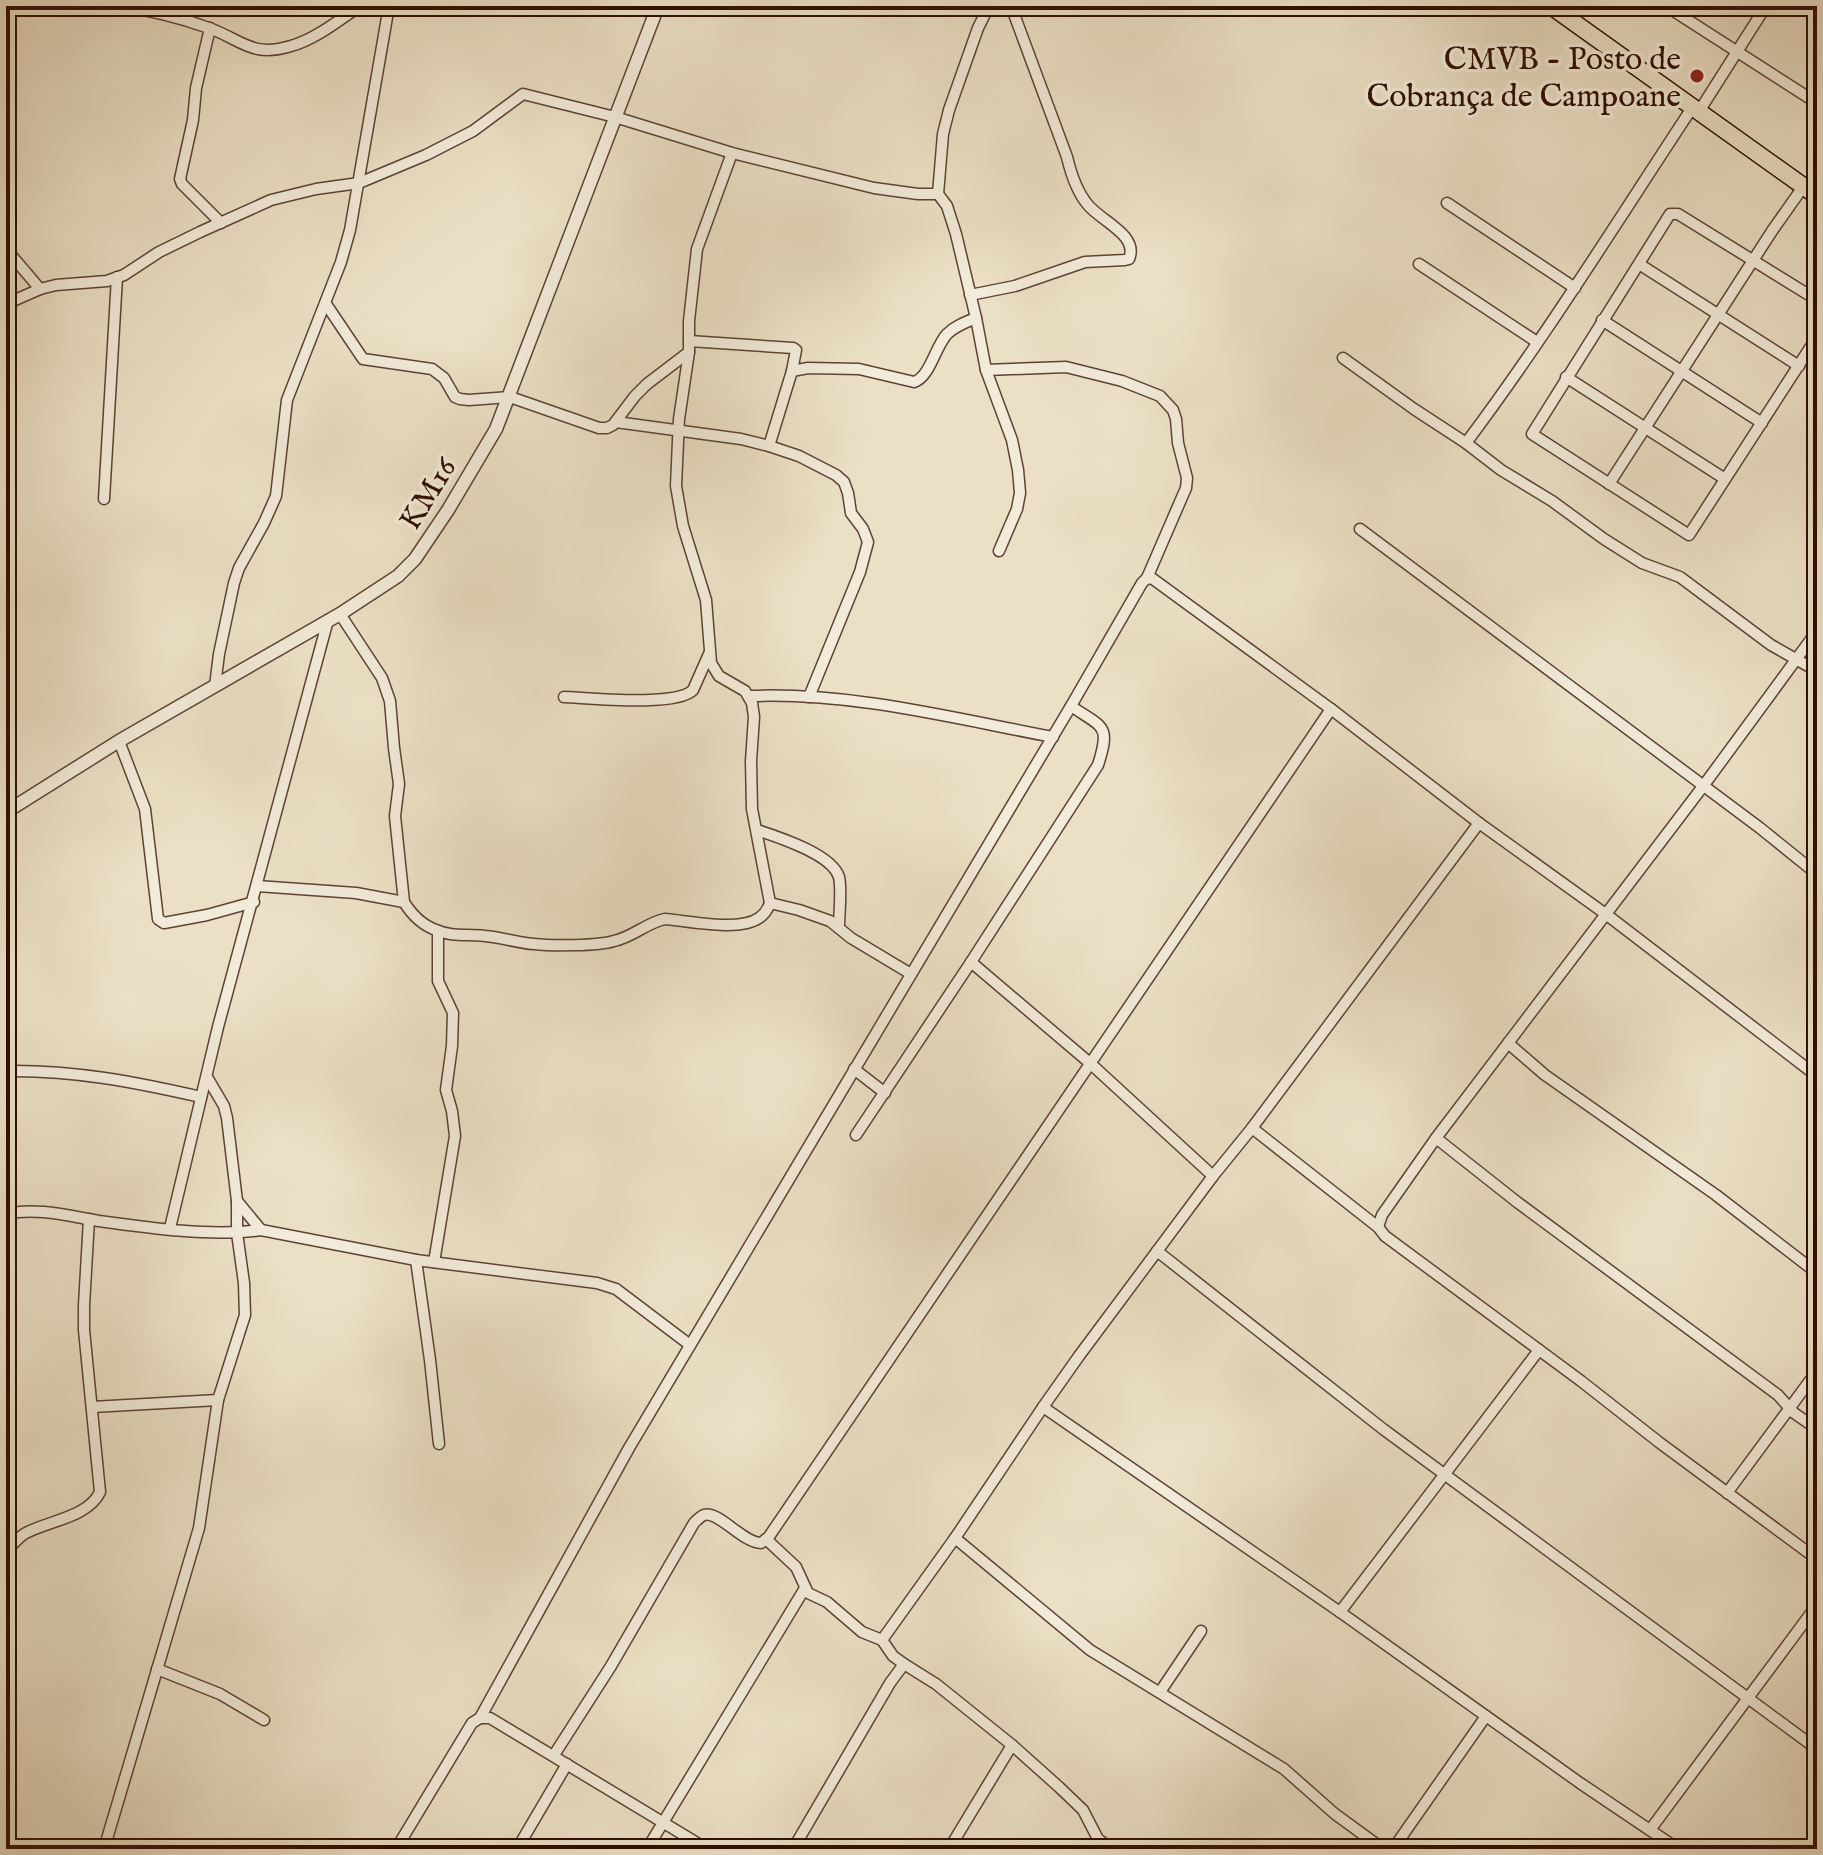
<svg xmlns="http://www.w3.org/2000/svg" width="1823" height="1855" font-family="'IM FELL English',serif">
<rect width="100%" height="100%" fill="#ebe0c6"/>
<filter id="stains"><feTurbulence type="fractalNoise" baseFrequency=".0025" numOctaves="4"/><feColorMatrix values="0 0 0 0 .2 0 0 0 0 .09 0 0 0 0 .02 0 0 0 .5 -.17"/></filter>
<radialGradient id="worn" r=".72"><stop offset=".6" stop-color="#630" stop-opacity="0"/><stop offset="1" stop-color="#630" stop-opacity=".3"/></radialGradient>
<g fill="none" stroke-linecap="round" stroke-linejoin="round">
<defs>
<g id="minor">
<path d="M119,6C150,10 181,18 209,28C242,40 252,58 291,46C316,39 339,20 360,6"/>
<path d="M1666,6L1817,103"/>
<path d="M210,28L196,88L193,120L180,179L182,184L221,223"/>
<path d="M1698,113L1766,6"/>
<path d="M938,194L943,134L949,110L978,28L987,10L991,6"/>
<path d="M1447,203L1575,288"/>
<path d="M6,249L40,289"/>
<path d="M1419,264L1537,342"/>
<path d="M1639,264L1799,366"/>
<path d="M970,295L1015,286L1085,262L1125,260L1129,259C1139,235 1101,221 1088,205C1077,192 1071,174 1067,157L1011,6"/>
<path d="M1817,300L1678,214H1670L1532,434L1689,535L1817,337"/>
<path d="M6,304L40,289L56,285L107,281L124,275L159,252L200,232L271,200L316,189L359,183L426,155L473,131L523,94L615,117L732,153L874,188L918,194H938L947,206L956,234L976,318L986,370L1012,440L1018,470L1020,493L1017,509L999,551"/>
<path d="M326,304L363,359L432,369L444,378L455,397L460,399L469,400L510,397L599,428H607L613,425L635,396L647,384L689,352"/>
<path d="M1602,320L1762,423"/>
<path d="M689,341L793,348L796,350L792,371"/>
<path d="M1343,358L1414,409L1466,443L1501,470L1552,501L1604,539L1642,563L1680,577L1771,645L1817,671"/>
<path d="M1566,377L1725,479"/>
<path d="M616,422L741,439L769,446L799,456L836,475L844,482L848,493L851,513L863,529L868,542L860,572L809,697"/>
<path d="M1466,443C1547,335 1618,220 1692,108"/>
<path d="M769,446L792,371L808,368L859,369L914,382C930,377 935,347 947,334C955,326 966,322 976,318"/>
<path d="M1609,484L1772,231L1803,187"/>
<path d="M104,499L117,277"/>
<path d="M1360,529L1760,828L1817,874"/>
<path d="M1147,578L1153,579L1331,709L1479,823L1607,915L1817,1076"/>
<path d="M340,614L382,678L390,701L394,748L399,784L395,816L404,902C412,915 422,925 436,930C451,937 468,934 485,936C501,937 517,943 534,944C551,946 598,946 614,941C633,937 646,923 665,919C689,921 739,932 759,918C765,914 768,909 770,903L752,809L751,761L754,717L752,703L745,691L719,676L711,663L706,600L683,526L676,486L679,419L689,352V321L697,249L732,153"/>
<path d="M215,686L219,654L234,583L239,568L264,523L276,496L287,400L341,262L350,230L389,6"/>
<path d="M750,696C852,692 952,718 1053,737"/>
<path d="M564,697C590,698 677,707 693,690L709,654"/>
<path d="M119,741L145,809L158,919L164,923L207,915L254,902"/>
<path d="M757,830C778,837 832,854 839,877C842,890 839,913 839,928"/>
<path d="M257,886L356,893L404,902"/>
<path d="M770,903L799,910L830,921L851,938L911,974"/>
<path d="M971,962L1091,1064L1213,1176"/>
<path d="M1508,1043L1545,1075L1716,1195L1817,1273"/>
<path d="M854,1069L885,1093"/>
<path d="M6,1071C74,1070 135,1082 201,1097"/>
<path d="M1252,1128L1378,1227L1385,1236L1581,1381L1660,1443L1817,1559"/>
<path d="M856,1135L971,962L1098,765C1111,724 1103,728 1071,706"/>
<path d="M1436,1138L1517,1202L1778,1395L1794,1413L1817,1429"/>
<path d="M237,1201L261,1230"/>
<path d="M6,1214C36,1207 69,1216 99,1221C149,1228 212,1237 261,1230L416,1260L597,1283L616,1289L690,1345"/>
<path d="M1378,1227L1382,1215L1436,1138L1704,785L1817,631"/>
<path d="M170,1228L218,1027L328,620"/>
<path d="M1157,1251L1383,1429L1817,1749"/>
<path d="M416,1260L430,1360L439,1444"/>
<path d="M434,1262L455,1136L452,1111L446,1090L452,1046L453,1013L438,981V931"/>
<path d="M92,1407L218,1400"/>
<path d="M1043,1407L1340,1612L1580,1783L1678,1849"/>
<path d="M1727,1493L1817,1371"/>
<path d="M955,1538L1090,1650L1284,1769L1335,1814L1383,1849"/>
<path d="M766,1539L796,1567L808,1593L827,1602L862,1632L882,1640"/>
<path d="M6,1552C11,1546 17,1539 24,1534C46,1521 88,1518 100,1492L84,1330V1305L89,1219"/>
<path d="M1340,1612L1539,1350"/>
<path d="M904,1664L936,1684L1012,1745L1059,1787L1083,1810L1098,1839L1112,1849"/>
<path d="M157,1669L220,1694L264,1720"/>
<path d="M1160,1692L1201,1631"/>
<path d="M480,1718H490L707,1849"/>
<path d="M554,1755L611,1666L694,1523C696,1521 701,1516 704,1515C718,1510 743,1543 761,1543L768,1538L1331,709"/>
<path d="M1650,1830L1817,1605"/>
<path d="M104,1849L199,1528L218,1400L245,1315L244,1283L237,1233V1201L227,1118L224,1106L207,1077"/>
<path d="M396,1849L472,1723L480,1718L629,1448L1071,706L1142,583L1147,578L1186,488L1187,478L1178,443L1176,419L1173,410L1160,396L1122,381L1066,367L986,370"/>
<path d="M517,1849L567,1764"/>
<path d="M647,1849L805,1588"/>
<path d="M793,1849L890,1683L904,1664L893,1656L882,1640L955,1538L1043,1407L1079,1356L1213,1176L1252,1128L1479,823"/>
<path d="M949,1849L1012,1745"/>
<path d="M1393,1849L1486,1716"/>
</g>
<path id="tertiary" d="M6,812L119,741L340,614L398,576L415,559L448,510L496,429L658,6"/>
<path id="primary" d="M1551,6L1817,196"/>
</defs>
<use href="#minor" stroke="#5e4233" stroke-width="13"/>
<use href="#tertiary" stroke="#5e4233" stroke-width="15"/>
<use href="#primary" stroke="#2f0e02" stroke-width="19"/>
<use href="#minor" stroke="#f2ebda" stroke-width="10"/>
<use href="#tertiary" stroke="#f2ebda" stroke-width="12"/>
<use href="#primary" stroke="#ebe0c6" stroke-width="16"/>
</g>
<circle fill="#8f2418" stroke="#f2ebda" stroke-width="3" cx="1697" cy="76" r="8"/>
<g text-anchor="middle" stroke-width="7" stroke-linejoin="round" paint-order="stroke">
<g font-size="32" fill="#2f0e02" stroke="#f2ebda" text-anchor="end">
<text x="1681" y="69">CMVB - Posto de<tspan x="1681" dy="37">Cobrança de Campoane</tspan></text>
</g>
<g font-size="32" fill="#2f0e02" stroke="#f2ebda">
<text transform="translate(427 493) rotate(-58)" y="11">KM16</text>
</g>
</g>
<rect width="1823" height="1855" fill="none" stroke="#ebe0c6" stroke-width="32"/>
<rect x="8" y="8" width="1807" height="1839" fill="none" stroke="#2f0e02" stroke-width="4"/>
<rect x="16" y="16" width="1791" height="1823" fill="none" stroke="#2f0e02" stroke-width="2"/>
<rect width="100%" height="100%" filter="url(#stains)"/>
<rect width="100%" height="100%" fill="url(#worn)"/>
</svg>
